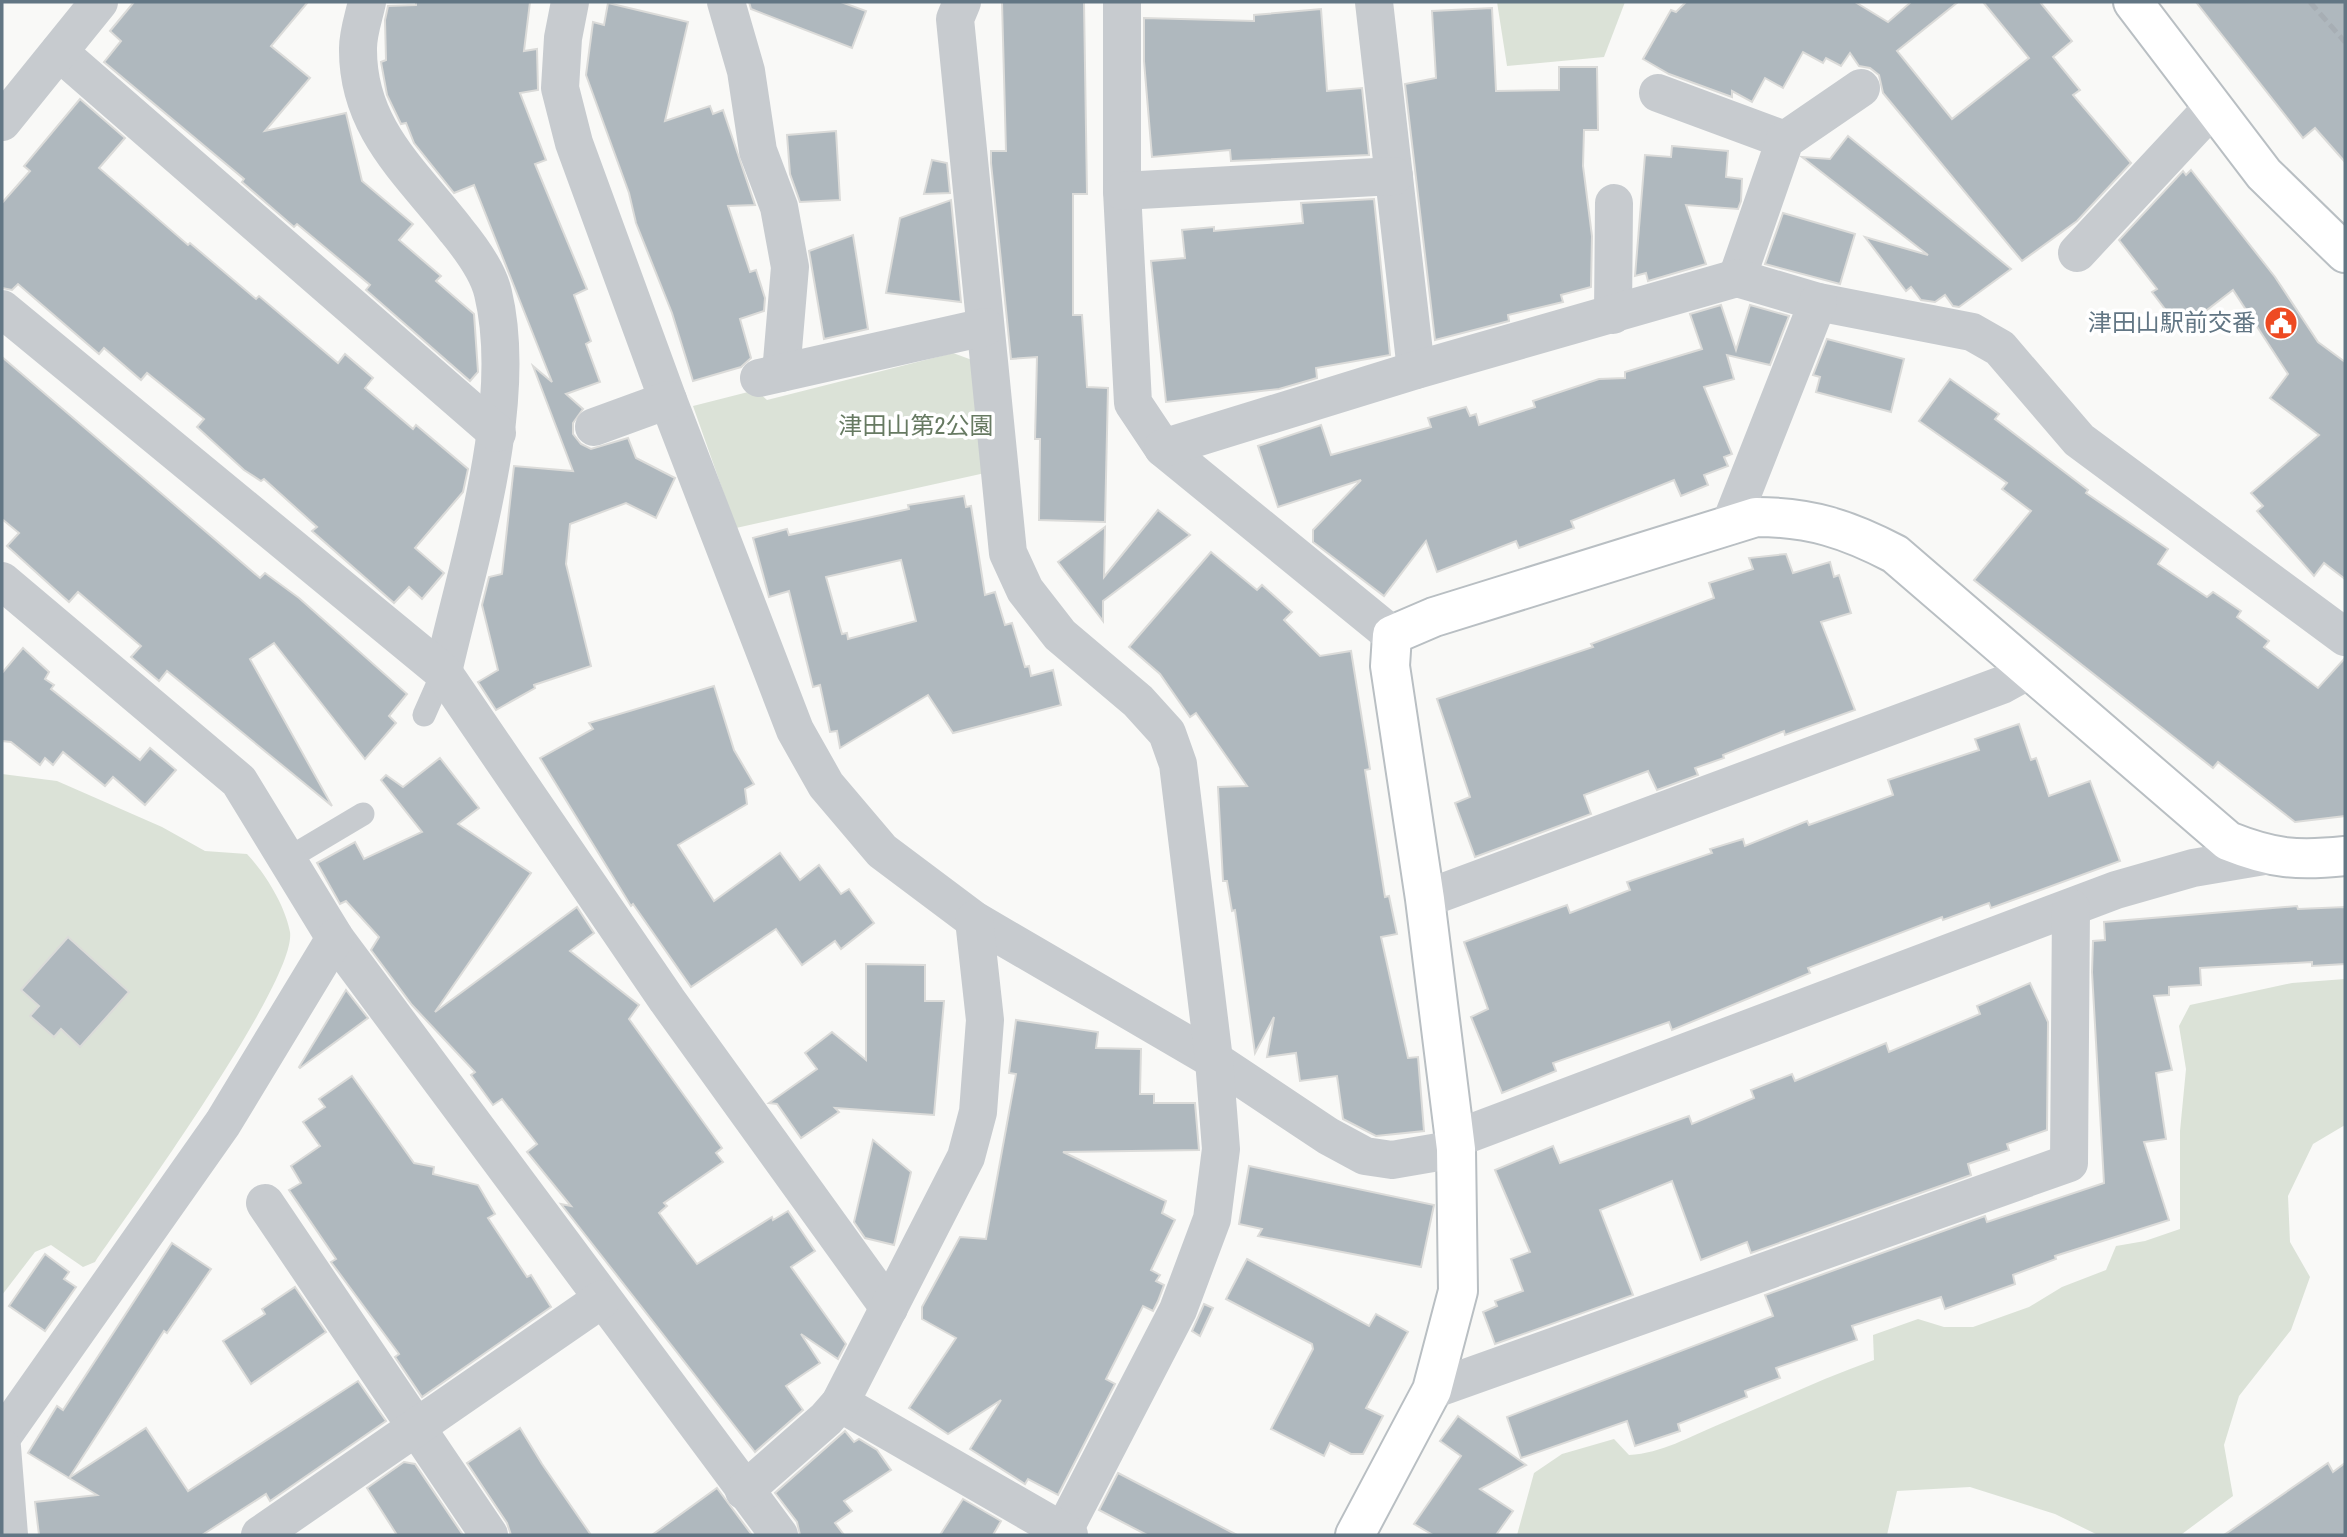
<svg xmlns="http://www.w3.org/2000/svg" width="2347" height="1537" font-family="'Archivo Narrow','Noto Sans JP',sans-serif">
<rect width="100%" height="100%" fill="#f9f9f7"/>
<g fill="#dbe2d7">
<path d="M1497,2H1625L1604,57L1507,66Z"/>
<path d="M953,353L972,360L985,473L736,528L693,406L756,390L767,400Z"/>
<path d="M2,774L57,781L162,827L205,851L247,854C265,873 285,905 290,932C297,981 130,1211 95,1262L83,1267L51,1245L35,1252L2,1295Z"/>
<path d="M2345,979V1125L2313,1144L2288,1196L2290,1242L2310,1277L2291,1330L2239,1396L2224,1445L2233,1496L2182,1534L2098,1535L2055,1514L1970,1487L1897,1491L1887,1535H1517L1534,1473L1562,1454L1614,1439L1629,1455C1662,1453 1689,1437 1720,1424C1771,1403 1821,1379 1874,1360L1873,1335L1918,1319L1944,1327H1973L2029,1307L2062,1287L2106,1270L2116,1246L2145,1241L2180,1229V1131L2186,1069L2179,1026L2190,1005L2292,983Z"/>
</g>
<g fill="#afb8be" stroke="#dbdbd9" stroke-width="2" fill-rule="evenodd">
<path d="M134,2H308L271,46L310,78L265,131L346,113L362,181L413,224L399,240L441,276L436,281L474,314L478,372L470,381L366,290L370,285L297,224L294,227L242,182L244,179L104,62L121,41L110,31Z"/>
<path d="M416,2H530L524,51L537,49L538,90L520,93L546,160L535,164L587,289L574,295L591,341L586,344L600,382L566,394L583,409L573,423V434L581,444L591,449L628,438L636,458L675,478L656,518L626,503L570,524L566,564L591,666L534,685L535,688L496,710L478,682L498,670L482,605L489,577L502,574L514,466L573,471L533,366L552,382L474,185L454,193L414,143L406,123L401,124L387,95L381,62L386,60L385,20L388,6L416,5Z"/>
<path d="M749,2H841L866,11L852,48L751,9Z"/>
<path d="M1002,2H1084L1087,194H1073V315H1082L1087,387L1108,388L1105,522L1039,520L1040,439H1035L1037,357L1011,359L991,163V151H1006Z"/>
<path d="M1686,2H1855L1888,22L1911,2H1958L1897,51L1952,119L2029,58L1983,2H2040L2072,41L2053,57L2080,90L2073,95L2131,163L2077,221L2022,261L1883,93L1879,75L1870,68L1859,66L1850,53L1841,66L1826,58L1823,63L1803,52L1783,88L1765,78L1752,102L1732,91V97L1669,74L1643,59L1671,10L1676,12Z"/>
<path d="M2196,2H2345V162L2315,128L2303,138Z"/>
<path d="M608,3L688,22L665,121L710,106L713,114L723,110L755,205L728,206L750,272L756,270L765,298L764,311L740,319L751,358L741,367L693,381L672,313L636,223L629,193L586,75L593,22L604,25Z"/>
<path d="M1492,8L1496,91L1559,90V67H1597L1598,130H1584L1583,166L1592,236L1591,287L1561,295L1563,302L1508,315L1509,321L1435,340L1405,84L1436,78L1432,11Z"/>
<path d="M1321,9L1327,91L1362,88L1369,155L1231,161L1230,150L1152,157L1144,61V18L1254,21V15Z"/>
<path d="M80,99L125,138L99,168L188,245L190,243L256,299L259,296L338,363L345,354L373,378L365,388L413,429L416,425L468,469L463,492L415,548L444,573L422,599L409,587L394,603L312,531L317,527L264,479L261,481L244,470L197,427L204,419L147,373L141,380L104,348L99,354L18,284L12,290L2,288V203L30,171L24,166Z"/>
<path d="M836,131L840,200L800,202L790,174L787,135Z"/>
<path d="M1848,136L1880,162L2011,269L1959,307L1953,306L1945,295L1935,302L1921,300L1911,287L1906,291L1865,237L1928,255L1802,157L1830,159Z"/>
<path d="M1672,146L1728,151L1726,177L1742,179L1741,201L1738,209L1686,205L1706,264L1648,281L1646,273L1635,276L1645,155L1671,157Z"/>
<path d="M932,160L947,163L950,193L924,194Z"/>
<path d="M2191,170L2275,277L2318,342L2345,362V579L2324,563L2314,576L2257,511L2263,506L2251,493L2319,435L2270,398L2288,374L2233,290L2181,330L2152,292L2157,289L2119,240L2183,171L2186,175Z"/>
<path d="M1374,199L1390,355L1316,368L1317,378L1279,389L1166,402L1151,261L1185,258L1182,230L1214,227V231L1303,223L1301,203Z"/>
<path d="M951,200L961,302L886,293L900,218Z"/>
<path d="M1783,213L1855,234L1840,284L1765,264Z"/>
<path d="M853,235L868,329L824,339L809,251Z"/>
<path d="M1721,305L1736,350L1750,305L1789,316L1770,365L1727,355L1734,379L1704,387L1732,454L1724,457L1728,466L1704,475L1708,485L1681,496L1674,480L1571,521L1574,528L1519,548L1516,541L1437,572L1426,541L1384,596L1313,542V530L1361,480L1278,507L1258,446L1321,425L1331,455L1431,427L1428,418L1466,407L1470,416L1476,414L1479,425L1535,407L1533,401L1599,379L1625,378V372L1702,349L1690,314Z"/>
<path d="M1827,339L1904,359L1891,412L1816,392L1820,377L1813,375Z"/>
<path d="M2,357L260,578L265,573L299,598L407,694L389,716L396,723L365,759L274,643L250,659L332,806L167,671L159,681L131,657L141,646L78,592L69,602L7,546L19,533L2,519Z"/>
<path d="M1950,379L1999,414L1995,419L2088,490L2086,493L2168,549L2158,564L2207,597L2213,592L2241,611L2237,617L2269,641L2264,647L2318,688L2345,658V816L2295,822L2218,762L2213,768L1974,580L2031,511L2002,489L2007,483L1919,421Z"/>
<path d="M964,496L966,507L971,506L985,595L995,592L1005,625L1012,623L1025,667L1029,666L1031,676L1053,670L1061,705L953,733L928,695L840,748L837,731L830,732L820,685L813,687L789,591L769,597L753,538L787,529L789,535L909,509L908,505ZM901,560L916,621L848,639L847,633L842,634L826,577Z"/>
<path d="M1158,510L1190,535L1103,601V621L1058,562L1105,527L1104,577Z"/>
<path d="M1211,552L1257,590L1262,585L1292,612L1284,620L1320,656L1351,651L1370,769L1365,770L1385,897L1389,896L1397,934L1381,937L1408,1058L1418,1057L1424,1131L1376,1136L1343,1119L1337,1076L1300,1081L1296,1053L1267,1057L1274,1017L1255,1053L1235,910L1232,911L1227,881H1223L1218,787L1247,786L1196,713L1190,717L1160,674L1129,647Z"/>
<path d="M1786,554L1793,573L1830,562L1834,577L1839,575L1851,613L1821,622L1855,710L1785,735L1784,731L1723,755L1724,758L1695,768L1698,775L1657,790L1648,771L1584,795L1591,814L1475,857L1455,803L1470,797L1437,699L1593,647L1591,644L1714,598L1709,583L1753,569L1749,558Z"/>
<path d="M23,648L49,672L45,679L54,685L51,689L140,760L150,748L176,770L145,805L113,777L105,786L63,752L53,765L45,758L40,765L11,742L2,741V673Z"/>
<path d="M714,686L734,750L754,784L745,789L747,804L678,845L714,901L780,853L800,880L819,865L841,894L849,889L874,923L841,949L835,941L802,965L776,929L691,987L633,904L631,906L540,758L593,729L589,723Z"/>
<path d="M2019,724L2031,760L2036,758L2049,796L2090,781L2120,861L1991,908L1989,903L1943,920L1942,917L1808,968L1810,973L1672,1030L1669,1022L1553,1063L1556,1071L1502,1093L1471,1017L1488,1009L1464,942L1567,905L1570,913L1630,890L1627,882L1712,853L1710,849L1743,839L1745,846L1807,821L1809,825L1893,795L1888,780L1979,750L1975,739Z"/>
<path d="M440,758L479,808L458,824L531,873L435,1012L577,907L594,933L570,951L639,1005L629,1019L722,1148L716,1153L723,1162L664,1203L667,1206L659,1213L697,1264L772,1217L773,1220L788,1211L815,1251L791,1267L846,1344L838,1359L801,1334L820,1363L786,1386L803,1410L755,1452L561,1204L571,1206L527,1152L537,1144L502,1099L493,1105L471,1075L475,1072L412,1005L371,950L379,937L346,901L340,904L317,863L355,842L364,859L422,832L381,780L386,775L403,787Z"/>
<path d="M2297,906L2298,909L2345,907V964L2312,966V962L2200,968L2201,985L2169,987V995L2154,996L2172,1070L2156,1073L2166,1139L2144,1142L2169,1220L2055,1256L2056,1259L2013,1275L2015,1284L1945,1309L1941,1297L1852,1326L1857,1340L1776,1368L1780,1378L1745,1391L1747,1397L1678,1424L1680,1431L1635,1446L1627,1421L1521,1458L1507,1417L1773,1316L1765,1295L1985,1216L1987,1222L2104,1183L2092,972L2093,941L2105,940L2104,922Z"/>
<path d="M68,937L129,992L80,1047L61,1029L54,1037L30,1016L39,1006L21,990Z"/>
<path d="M866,964L925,965V1001H944L934,1115L835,1108L839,1112L801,1138L777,1104L769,1103L817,1069L805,1053L832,1032L866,1060Z"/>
<path d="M2030,983L2048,1022L2047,1130L2007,1144L2009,1150L1968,1164L1971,1175L1751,1253L1747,1242L1701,1260L1672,1181L1600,1210L1633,1295L1495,1344L1483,1312L1497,1306L1495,1301L1523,1291L1511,1259L1530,1252L1495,1170L1553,1146L1560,1163L1689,1116L1692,1124L1754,1098L1751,1090L1792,1074L1795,1081L1886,1043L1889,1052L1980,1014L1977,1006Z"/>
<path d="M346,990L368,1018L300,1068L299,1067Z"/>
<path d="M1016,1020L1098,1032L1096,1048L1141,1049L1140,1094H1154V1103H1195L1199,1150L1063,1152L1166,1201L1162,1213L1175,1220L1151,1270L1160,1275L1156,1281L1164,1285L1158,1301L1153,1311L1143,1306L1106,1379L1115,1384L1058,1495L1028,1479L1025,1484L970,1449L1001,1400L948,1434L909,1408L956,1338L922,1319V1307L960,1237L986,1239L1016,1074L1009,1073Z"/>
<path d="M352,1076L414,1163L434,1167L433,1174L478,1185L495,1214L488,1218L527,1277L531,1275L551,1307L422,1397L395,1357L399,1354L331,1262L336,1259L289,1190L301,1183L291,1166L320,1146L303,1122L325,1107L319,1099Z"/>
<path d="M873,1140L911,1172L894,1245L865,1238L854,1222Z"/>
<path d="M1249,1166L1434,1205L1421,1267L1258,1236L1262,1229L1239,1224Z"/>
<path d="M172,1243L211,1269L167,1333L164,1331L69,1478L28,1453L57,1406L63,1410Z"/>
<path d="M45,1254L69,1272L64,1279L76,1287L45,1331L9,1306Z"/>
<path d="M1247,1259L1369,1326L1376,1314L1408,1332L1366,1408L1383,1416L1363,1454H1351L1330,1443L1324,1456L1271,1429L1313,1349L1312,1344L1226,1299Z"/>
<path d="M295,1287L326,1332L251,1384L223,1341L265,1314L262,1309Z"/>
<path d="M1204,1304L1213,1308L1200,1336L1192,1331Z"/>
<path d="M358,1381L386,1421L270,1501L266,1494L202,1535H39L35,1502L97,1495L69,1478L146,1428L188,1491Z"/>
<path d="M1458,1416L1526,1465L1480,1489L1513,1511L1496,1535H1433L1414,1524L1461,1456L1440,1441Z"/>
<path d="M520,1428L542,1464L591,1535H511L507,1523L467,1463Z"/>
<path d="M845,1431L854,1442L859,1439L877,1450L891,1470L844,1501L852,1511L835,1523L844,1535H800L797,1522L775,1493Z"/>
<path d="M404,1462L415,1464L463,1535H397L367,1488Z"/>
<path d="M2328,1463L2333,1472L2345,1463V1535H2224Z"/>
<path d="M1118,1473L1237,1535H1147L1099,1510Z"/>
<path d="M717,1488L752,1535H652Z"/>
<path d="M963,1499L1001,1521L993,1535H940Z"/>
</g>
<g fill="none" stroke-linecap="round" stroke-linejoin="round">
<defs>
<g id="secondary">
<path d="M2133,2L2264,174L2345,253"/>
<path d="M1355,1535L1432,1390L1458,1291L1456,1149L1425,899L1390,666L1392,635L1434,617L1756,517C1810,517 1847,529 1895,554L2228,841C2273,859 2297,861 2345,856"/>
</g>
</defs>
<use href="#secondary" stroke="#b9bfc3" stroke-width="42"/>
<g stroke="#c7cbcf" stroke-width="23">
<path d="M424,715L443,672"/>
<path d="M289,858L363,814"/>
</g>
<g stroke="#c7cbcf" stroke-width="38">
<path d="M367,2C364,16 358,33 358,48C357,128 411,172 456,230C470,247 488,271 493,293C520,405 468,561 443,672"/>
<path d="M570,2L563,38L560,88L574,143L668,400L795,730L826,785L882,851L974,920L1214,1060L1328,1136L1365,1156L1392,1160L1456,1149"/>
<path d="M726,2L746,71L758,151L779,207L790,267L781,373"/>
<path d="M962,2L955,19L1008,553L1025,590L1060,635L1138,701L1167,733L1178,764L1214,1060L1221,1149L1212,1219L1178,1310L1063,1532"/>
<path d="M1122,2V191L1133,403L1163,448L1392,635"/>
<path d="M1374,2L1416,370"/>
<path d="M59,52L497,433"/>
<path d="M1658,93L1785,140"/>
<path d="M2,122L99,2"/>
<path d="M1122,191L1394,176"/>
<path d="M2077,253L2212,108"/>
<path d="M1737,278L1785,140L1861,88"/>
<path d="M2,309L443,672L667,1000L889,1308"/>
<path d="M1613,315L1614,203"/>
<path d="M759,378L985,327"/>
<path d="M594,427L668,400"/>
<path d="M1163,448L1416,370L1737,278L1818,302L1972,332L2000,348L2079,440L2345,637"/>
<path d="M1730,525L1818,302"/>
<path d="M2,581L239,781L335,938L779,1535"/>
<path d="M1425,899L2002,685L2029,670"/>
<path d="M1455,1139L2116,890L2193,868L2264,856"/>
<path d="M265,1203L489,1535"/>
<path d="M1432,1390L2069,1163L2071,908"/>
<path d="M840,1403L1069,1535"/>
<path d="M2,1437L223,1123L335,938"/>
<path d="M2,1447L9,1535"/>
<path d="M744,1491L826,1419L840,1403L966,1157L978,1112L985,1020L974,920"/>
<path d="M260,1535L602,1299"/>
</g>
<use href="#secondary" stroke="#fff" stroke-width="38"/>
<path stroke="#a7aeb4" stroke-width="5" stroke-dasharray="10 5" stroke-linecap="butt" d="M2310,2L2345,42"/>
</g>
<defs>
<symbol id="civic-disc" viewBox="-11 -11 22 22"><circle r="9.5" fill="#ee4a22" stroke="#fff"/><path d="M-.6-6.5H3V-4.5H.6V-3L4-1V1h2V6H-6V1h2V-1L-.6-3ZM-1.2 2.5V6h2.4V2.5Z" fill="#fff"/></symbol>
</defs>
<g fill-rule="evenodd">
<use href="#civic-disc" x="2262" y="304" width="38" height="38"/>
</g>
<g text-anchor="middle" stroke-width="7" stroke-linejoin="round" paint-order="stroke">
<g font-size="24" fill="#627684" stroke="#fff" text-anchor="end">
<text x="2256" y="331">津田山駅前交番</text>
</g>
<g font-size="24" fill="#677a62" stroke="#fff">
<text x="916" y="434">津田山第2公園</text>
</g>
</g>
<rect width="2347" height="1537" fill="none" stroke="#627684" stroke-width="7"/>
</svg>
